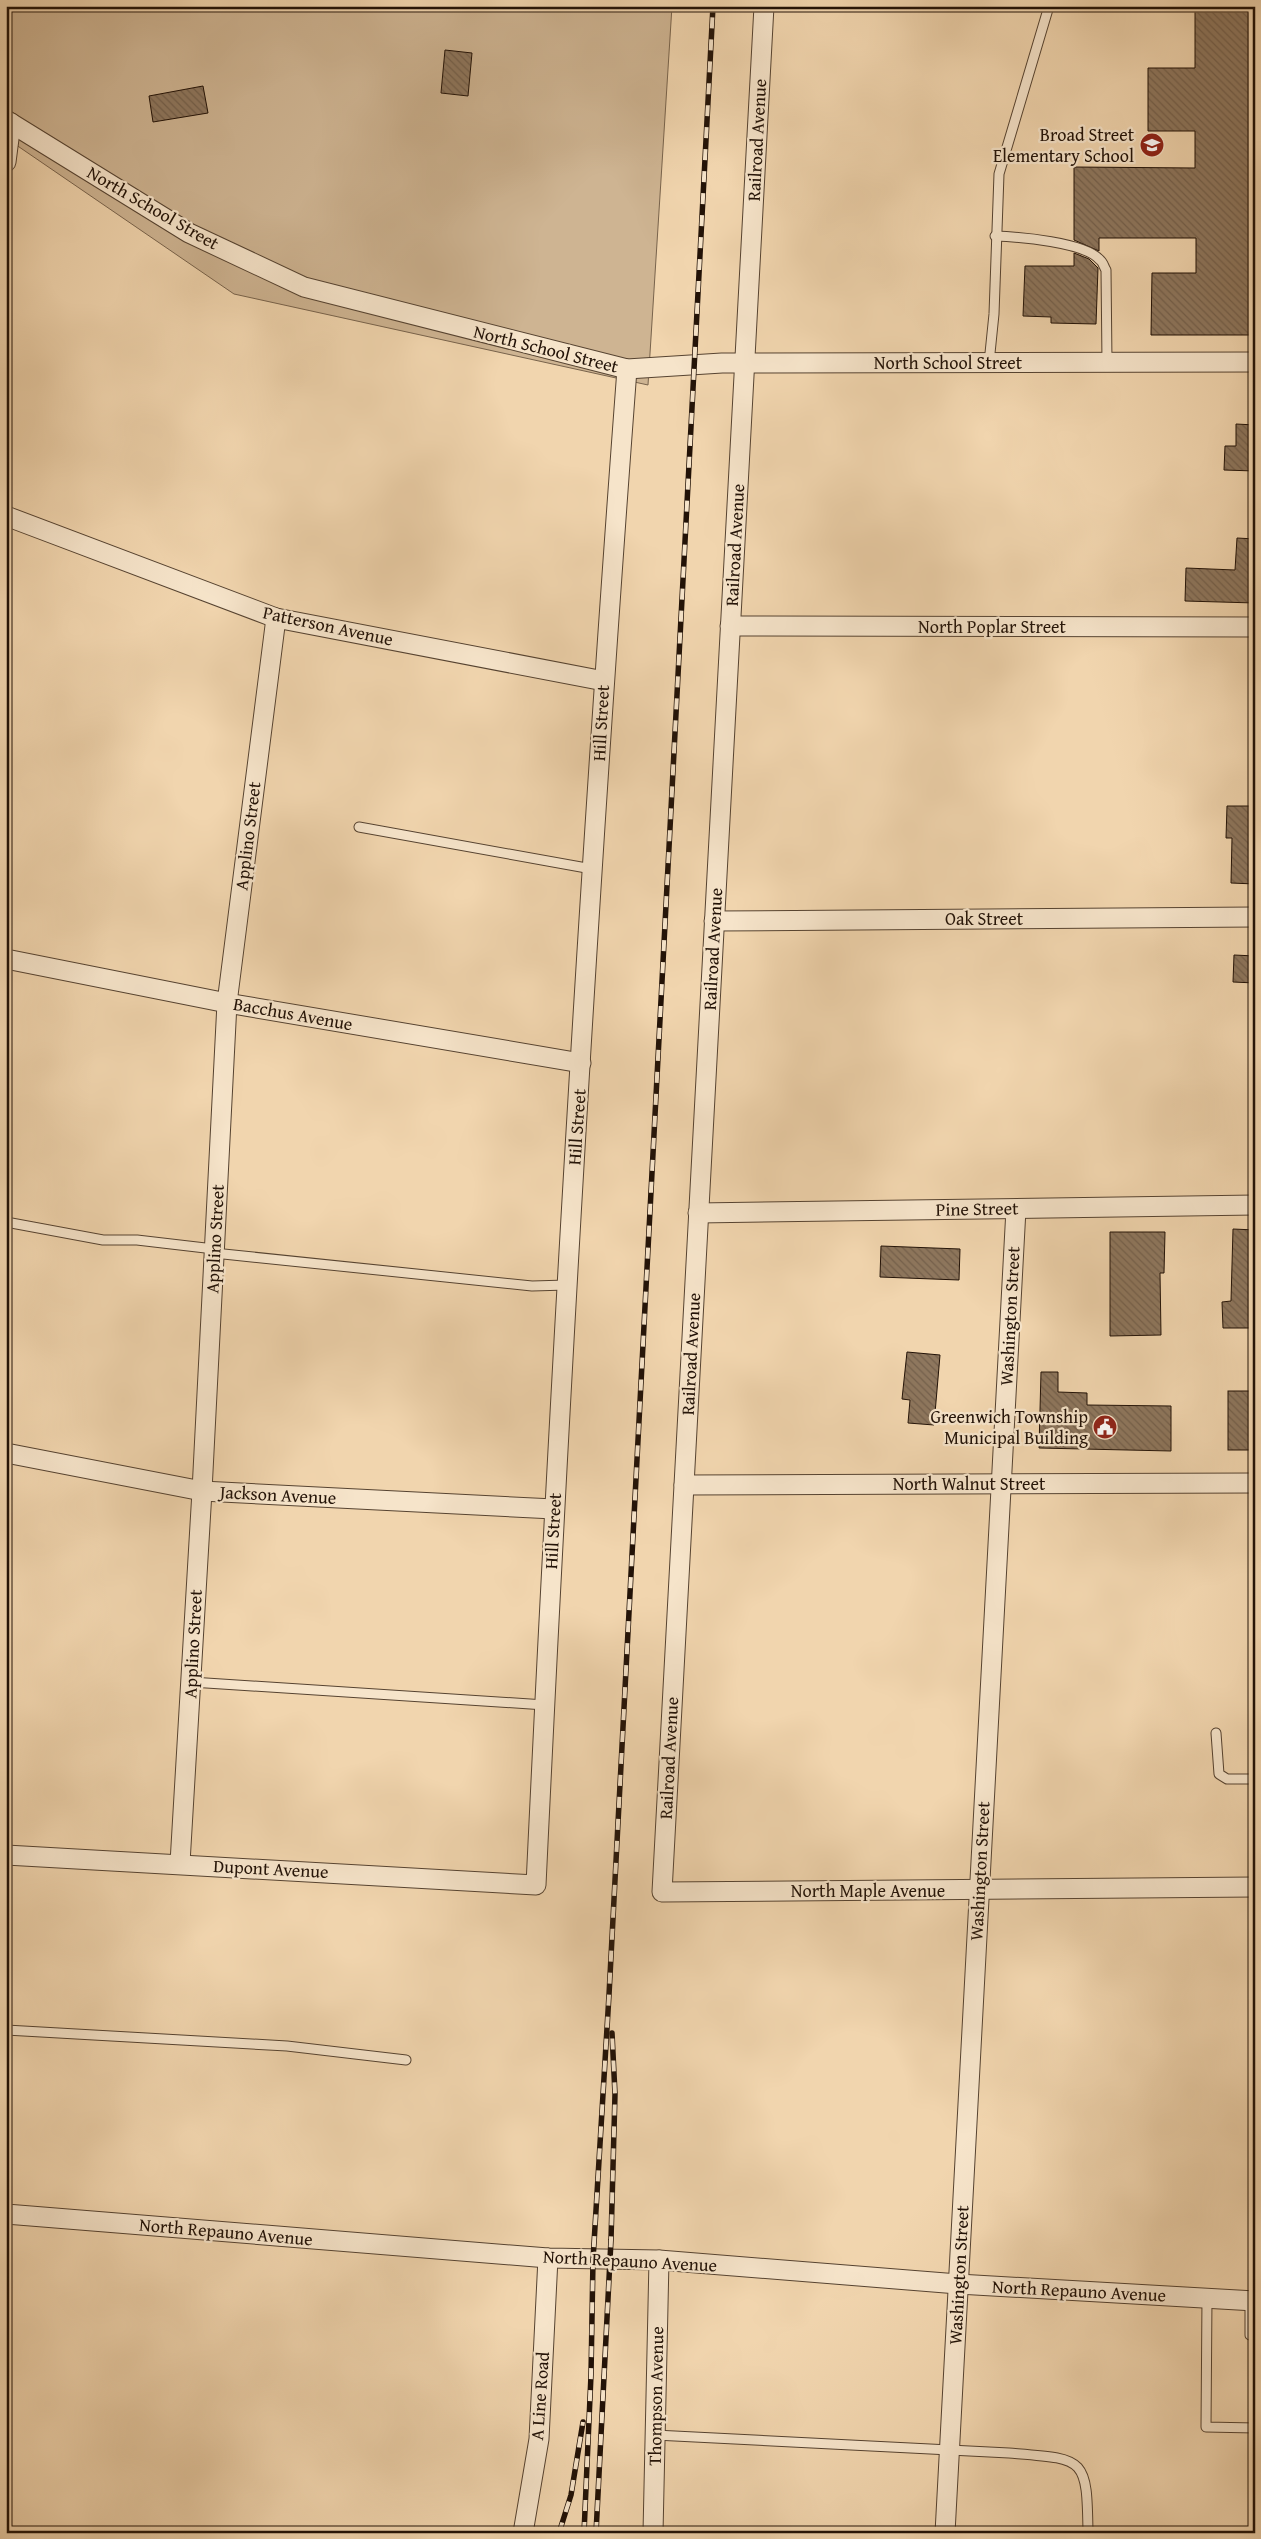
<svg xmlns="http://www.w3.org/2000/svg" width="1261" height="2539" font-family="'Gentium Book Plus',serif">
<defs>
<pattern id="building-back-hatch" width="6" height="6" patternUnits="userSpaceOnUse" patternTransform="scale(1.25)"><rect width="6" height="6" fill="#8e775e"/><path d="M-1 5l2 2M0 0l6 6M5-1l2 2" fill="none" stroke="#74604c"/></pattern>
</defs>
<rect width="100%" height="100%" fill="#f1d5ae"/>
<filter id="stains"><feTurbulence type="fractalNoise" baseFrequency=".004" numOctaves="4"/><feColorMatrix values="0 0 0 0 .2 0 0 0 0 .09 0 0 0 0 .02 0 0 0 .5 -.17"/></filter>
<radialGradient id="worn" r=".72"><stop offset=".6" stop-color="#630" stop-opacity="0"/><stop offset="1" stop-color="#630" stop-opacity=".3"/></radialGradient>
<path fill="#ceb492" stroke="#78634c" d="M6,6H672L648,385L234,294L6,138Z"/>
<g fill="url(#building-back-hatch)" stroke="#221207">
<path d="M1195,6H1255V335H1151L1152,273H1196V238H1099V251L1074,240V167L1195,168V131H1148V68H1195Z"/>
<path d="M445,50L472,53L468,96L441,93Z"/>
<path d="M203,86L208,113L153,122L149,96Z"/>
<path d="M1074,253L1089,259L1098,268L1096,324L1051,323V317L1023,316L1025,266H1074Z"/>
<path d="M1236,424L1255,425V471L1224,470L1225,446H1236Z"/>
<path d="M1237,538L1255,539V603L1185,601L1186,568L1235,570Z"/>
<path d="M1227,806H1255V884L1231,883L1232,838H1226Z"/>
<path d="M1234,955L1255,956V983L1233,982Z"/>
<path d="M1233,1229L1255,1230V1328H1223L1222,1302L1231,1301Z"/>
<path d="M1110,1232H1165L1164,1273H1160L1161,1335L1110,1336Z"/>
<path d="M881,1246L960,1249L959,1280L880,1277Z"/>
<path d="M907,1352L940,1355L934,1425L908,1423L910,1400L902,1399Z"/>
<path d="M1041,1372H1058V1392L1087,1393V1405L1171,1406V1451L1039,1448Z"/>
<rect x="1228" y="1391" width="27" height="59"/>
</g>
<g fill="none" stroke-linecap="round" stroke-linejoin="round">
<defs>
<g id="service">
<path d="M995,236C1019,237 1085,242 1100,260C1103,262 1104,267 1106,270L1107,362"/>
<path d="M989,363L994,314L999,174L1049,6"/>
<path d="M359,827L592,869"/>
<path d="M6,1222L103,1240H137L214,1249"/>
<path d="M214,1253L532,1286L567,1285"/>
<path d="M191,1682L545,1705"/>
<path d="M1216,1733L1219,1774L1227,1779H1255"/>
<path d="M6,2030L287,2046L406,2060"/>
<path d="M1207,2298L1206,2427L1255,2428"/>
<path d="M1250,2300V2335L1255,2337"/>
<path d="M655,2435L1009,2453C1085,2459 1087,2456 1088,2533"/>
</g>
<g id="minor">
<path d="M764,6L662,1892L1255,1887"/>
<path d="M6,120L189,233L304,287L627,369L722,363L1255,362"/>
<path d="M6,162L11,123"/>
<path d="M6,516L276,618L604,681"/>
<path d="M730,626L1255,627"/>
<path d="M714,921L1255,917"/>
<path d="M6,959L227,1003L581,1063"/>
<path d="M698,1213L1255,1205"/>
<path d="M6,1453L202,1491L554,1509"/>
<path d="M684,1485L1255,1483"/>
<path d="M6,1855L536,1885C560,1379 589,874 627,369"/>
<path d="M180,1863L202,1491L227,1003L276,618"/>
<path d="M6,2214L548,2258L659,2260L958,2284L1255,2301"/>
<path d="M523,2533L539,2439L548,2258"/>
<path d="M653,2533L659,2260"/>
<path d="M945,2533L1016,1209"/>
</g>
</defs>
<use href="#service" stroke="#564331" stroke-width="11"/>
<use href="#minor" stroke="#564331" stroke-width="21"/>
<use href="#service" stroke="#f6e4ca" stroke-width="9"/>
<use href="#minor" stroke="#f6e4ca" stroke-width="19"/>
<defs>
<g id="rail">
<path d="M559,2533L571,2495L583,2422"/>
<path d="M584,2533L591,2375L593,2260L609,1995L713,6"/>
<path d="M596,2533L611,2240L615,2094L612,2033"/>
</g>
</defs>
<use href="#rail" stroke="#221207" stroke-width="5.5"/>
<use href="#rail" stroke="#f6e4ca" stroke-width="4" stroke-dasharray="11" stroke-linecap="butt"/>
</g>
<defs>
<symbol id="school-disc" viewBox="-11 -11 22 22"><circle r="9.5" fill="#8f2418" stroke="#f6e4ca"/><path d="M0-5L7-2L0 1L-7-2ZM-4 1L0 2.5L4 1V4Q0 6-4 4Z" fill="#fff"/></symbol>
<symbol id="civic-disc" viewBox="-11 -11 22 22"><circle r="9.5" fill="#8f2418" stroke="#f6e4ca"/><path d="M-.6-6.5H3V-4.5H.6V-3L4-1V1h2V6H-6V1h2V-1L-.6-3ZM-1.2 2.5V6h2.4V2.5Z" fill="#fff"/></symbol>
</defs>
<g fill-rule="evenodd">
<use href="#school-disc" x="1138" y="131" width="28" height="28"/>
<use href="#civic-disc" x="1091" y="1413" width="28" height="28"/>
</g>
<g text-anchor="middle" stroke-width="4.5" stroke-linejoin="round" paint-order="stroke">
<g font-size="18" fill="#221207" stroke="#f6e4ca" text-anchor="end">
<text x="1134" y="141">Broad Street<tspan x="1134" dy="21">Elementary School</tspan></text>
<text x="1088" y="1423">Greenwich Township<tspan x="1088" dy="21">Municipal Building</tspan></text>
</g>
<g font-size="18" fill="#221207" stroke="#f6e4ca">
<text transform="translate(757 140) rotate(-87)" y="6">Railroad Avenue</text>
<text transform="translate(153 208) rotate(30)" y="6">North School Street</text>
<text transform="translate(546 349) rotate(14)" y="6">North School Street</text>
<text x="948" y="369">North School Street</text>
<text transform="translate(735 545) rotate(-87)" y="6">Railroad Avenue</text>
<text transform="translate(328 626) rotate(12)" y="6">Patterson Avenue</text>
<text x="992" y="633">North Poplar Street</text>
<text transform="translate(601 723) rotate(-87)" y="6">Hill Street</text>
<text transform="translate(248 836) rotate(-83)" y="6">Applino Street</text>
<text x="984" y="925">Oak Street</text>
<text transform="translate(713 949) rotate(-87)" y="6">Railroad Avenue</text>
<text transform="translate(293 1014) rotate(10)" y="6">Bacchus Avenue</text>
<text transform="translate(577 1127) rotate(-86)" y="6">Hill Street</text>
<text transform="translate(977 1209) rotate(-1)" y="6">Pine Street</text>
<text transform="translate(215 1239) rotate(-87)" y="6">Applino Street</text>
<text transform="translate(1010 1316) rotate(-87)" y="6">Washington Street</text>
<text transform="translate(691 1354) rotate(-87)" y="6">Railroad Avenue</text>
<text x="969" y="1490">North Walnut Street</text>
<text transform="translate(278 1495) rotate(3)" y="6">Jackson Avenue</text>
<text transform="translate(553 1531) rotate(-87)" y="6">Hill Street</text>
<text transform="translate(193 1644) rotate(-87)" y="6">Applino Street</text>
<text transform="translate(669 1758) rotate(-87)" y="6">Railroad Avenue</text>
<text transform="translate(271 1869) rotate(3)" y="6">Dupont Avenue</text>
<text transform="translate(980 1871) rotate(-87)" y="6">Washington Street</text>
<text x="868" y="1897">North Maple Avenue</text>
<text transform="translate(226 2232) rotate(5)" y="6">North Repauno Avenue</text>
<text transform="translate(630 2261) rotate(3)" y="6">North Repauno Avenue</text>
<text transform="translate(959 2275) rotate(-87)" y="6">Washington Street</text>
<text transform="translate(1079 2291) rotate(3)" y="6">North Repauno Avenue</text>
<text transform="translate(540 2396) rotate(-86)" y="6">A Line Road</text>
<text transform="translate(656 2396) rotate(-89)" y="6">Thompson Avenue</text>
</g>
</g>
<rect width="1261" height="2539" fill="none" stroke="#f1d5ae" stroke-width="25"/>
<rect x="8" y="8" width="1246" height="2524" fill="none" stroke="#221207" stroke-width="2.5"/>
<rect x="12" y="12" width="1236" height="2514" fill="none" stroke="#221207"/>
<rect width="100%" height="100%" filter="url(#stains)"/>
<rect width="100%" height="100%" fill="url(#worn)"/>
</svg>
